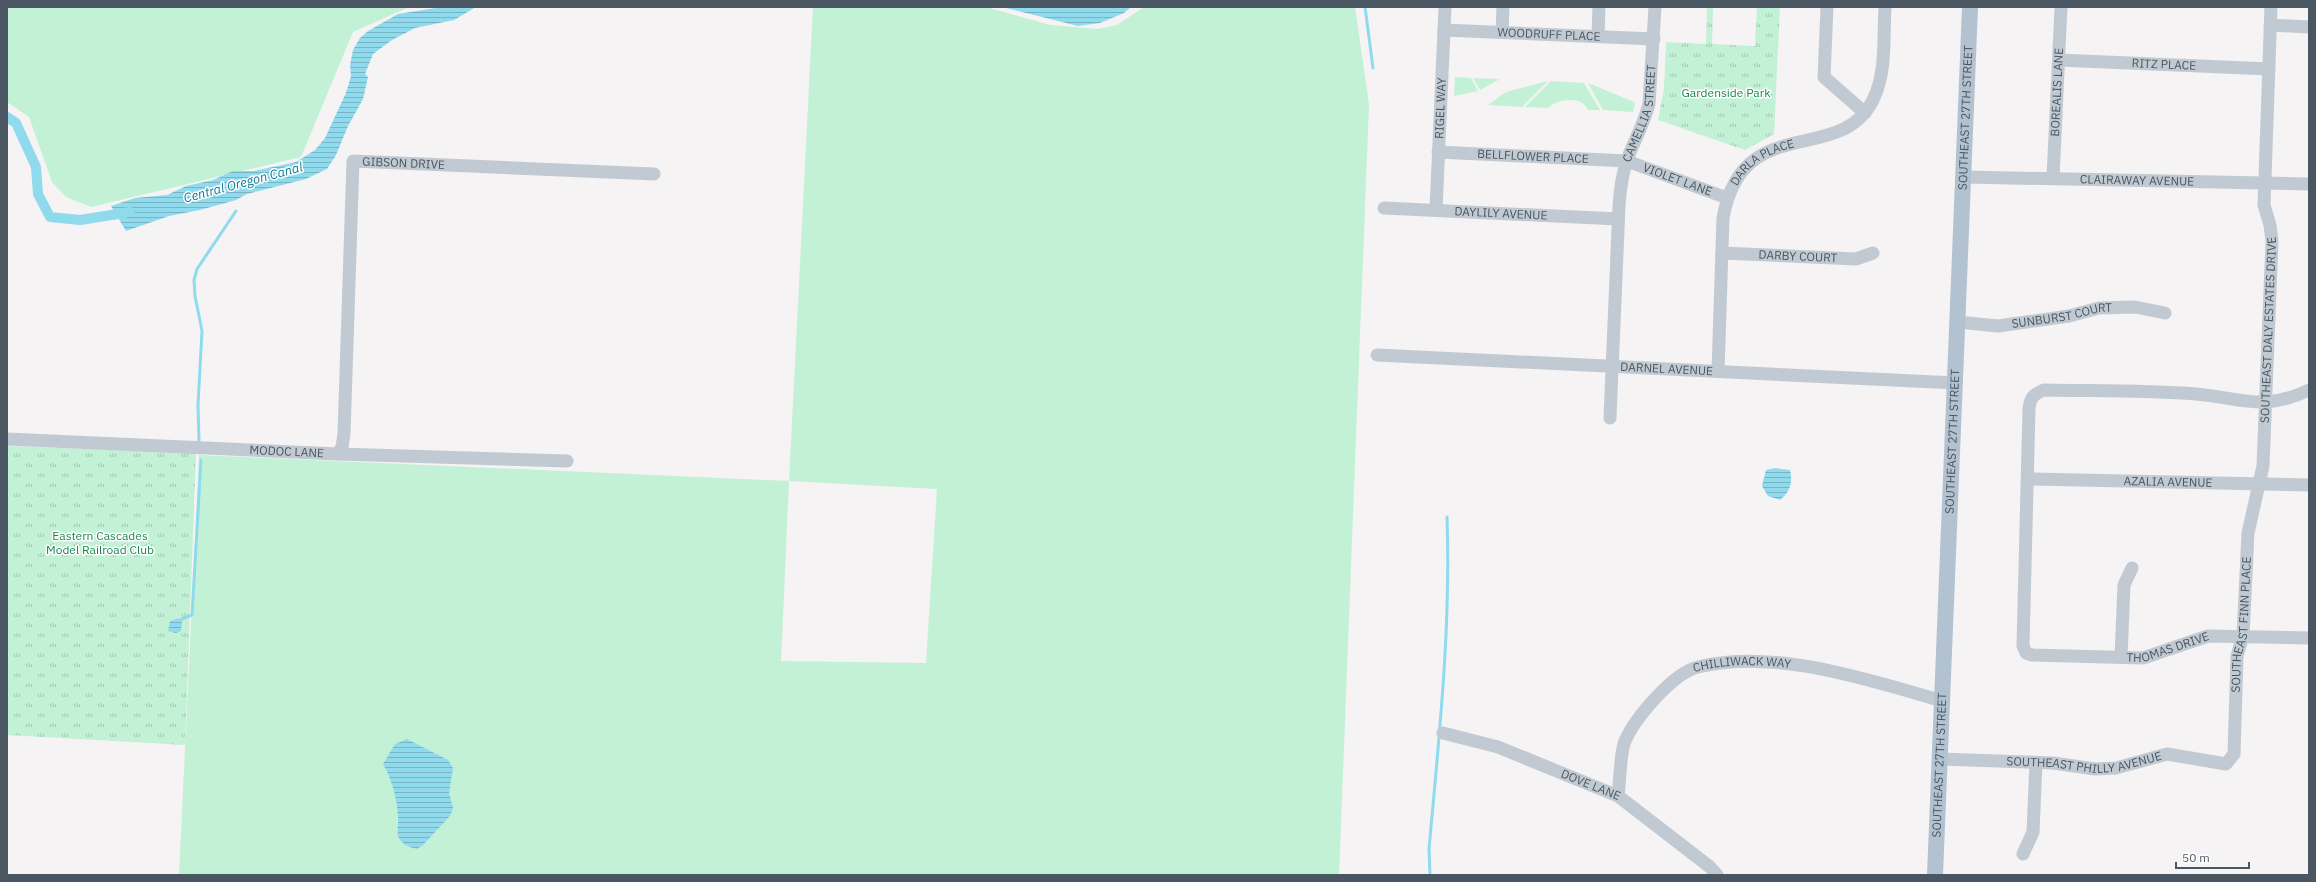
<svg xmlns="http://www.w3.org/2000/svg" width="2316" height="882" font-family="'IBM Plex Sans',sans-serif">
<defs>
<pattern id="park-tufts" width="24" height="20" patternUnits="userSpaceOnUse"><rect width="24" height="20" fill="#c3f1d5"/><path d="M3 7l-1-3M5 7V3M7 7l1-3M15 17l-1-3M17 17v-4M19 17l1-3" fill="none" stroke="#a0c6b0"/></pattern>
<pattern id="water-rules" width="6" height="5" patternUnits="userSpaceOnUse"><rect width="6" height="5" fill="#90daee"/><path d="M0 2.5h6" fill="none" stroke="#78b4c4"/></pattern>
</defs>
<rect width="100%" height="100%" fill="#f5f3f3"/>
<g fill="#c3f1d5" fill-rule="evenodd">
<path d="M7,7H409L353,32L301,157L91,207L66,197L52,182L29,117L7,102Z"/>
<path d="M813,7H986L1050,25L1097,29L1117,25L1144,7H1355L1369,104L1339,875H179L199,455L789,481ZM789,481L937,489L926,663L781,661Z"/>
<path d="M1455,77L1471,78L1478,91L1454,96Z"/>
<path d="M1473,78L1500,79L1480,90Z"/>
<path d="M1548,81L1522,107L1488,105L1506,92Z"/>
<path d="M1551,81L1584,83L1600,110H1588C1582,95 1557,99 1548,108L1525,107Z"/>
<path d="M1588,83L1634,102L1635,104L1633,112L1603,110Z"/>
</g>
<g fill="url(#park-tufts)">
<path d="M1707,7H1713L1712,44L1755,46L1757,7H1780L1774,134L1745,150L1658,120L1664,88L1666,42L1706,44Z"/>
<path d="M7,446L196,453L185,745L7,735Z"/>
</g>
<g fill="url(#water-rules)">
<path d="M442,7H476L454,20L415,28L392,40L373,54L365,74L368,77L363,99L348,126L336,155L327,169L306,179L247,194L236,200L200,210L169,216L126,231L111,206L135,198L167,195L186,186L213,180L233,171H254L296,162L315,150L325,138L346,93L351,76L350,65L353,50L360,38L368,31L398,14Z"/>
<path d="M1002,7H1131L1124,13L1100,23L1078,26Z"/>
<path d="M1775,468L1790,470C1793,484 1790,491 1780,500L1768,496L1762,486L1766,470Z"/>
<path d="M179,618L182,620L181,631L176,633L168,631L170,621Z"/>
<path d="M407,739L448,760L453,768L449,793L453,808L450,816L423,845L417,849C409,847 404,846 399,838C396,833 399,823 398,817C397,798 392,780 383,764L395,744Z"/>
</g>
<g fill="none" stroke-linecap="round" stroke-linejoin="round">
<g stroke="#90daee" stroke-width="3">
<path d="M1365,7L1373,68"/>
<path d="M199,441L198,405L202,331L195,296L194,280L197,269L236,211"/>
<path d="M182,619L192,615L201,460"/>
<path d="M1430,875L1429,849C1439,738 1451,627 1447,517"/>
</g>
<path stroke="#90daee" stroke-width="10" d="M7,117L16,123L36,167L38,194L50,217L80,220L130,212"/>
<g stroke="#c1cad2" stroke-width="13">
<path d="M1827,7L1824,77L1865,113"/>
<path d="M2270,25L2309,27"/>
<path id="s1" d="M1444,30L1654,39"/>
<path d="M1502,32L1503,7"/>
<path d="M1598,36L1599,7"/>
<path id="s2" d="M2059,60L2269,69"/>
<path id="s3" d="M1438,152L1627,161L1727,198"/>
<path id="s4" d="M1965,177L2309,184"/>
<path id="s5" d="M2053,178L2061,7"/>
<path id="s6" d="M1384,208L1618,219"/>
<path id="s7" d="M1436,210L1445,7"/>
<path id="s8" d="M1722,253L1856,259L1873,253"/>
<path id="s9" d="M1958,322L1998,326L2069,316L2099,308L2135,307L2165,313"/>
<path id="s10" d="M1377,355L1956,383"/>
<path id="s11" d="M1718,371L1723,218C1742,110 1840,167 1873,100C1887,72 1883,37 1885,7"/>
<path id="s12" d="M2309,390C2263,412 2242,398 2196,394C2146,390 2095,391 2044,390C2034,394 2030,397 2029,409L2023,646L2026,653L2032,655L2143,658L2208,636L2309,638"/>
<path id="s13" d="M1610,418L1619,206C1620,190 1622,175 1627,160C1634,141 1644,124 1649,104L1655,7"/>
<path id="s14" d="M7,439L338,454L567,461"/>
<path id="s15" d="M338,454L342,447L344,434L353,161L654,174"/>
<path id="s16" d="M2028,479L2309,485"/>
<path d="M2121,657L2124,585L2132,568"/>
<path id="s17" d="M1443,733L1498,747L1618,796L1710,867L1717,875"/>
<path id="s18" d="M1940,759L2053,763L2095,769L2116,768L2167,754L2226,764L2234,754L2237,656L2243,636L2248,533L2263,466L2272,241L2270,225L2264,205L2271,7"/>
<path id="s19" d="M1618,796C1620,782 1620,752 1625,741C1635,718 1673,673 1698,667C1775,648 1868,680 1943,701"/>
<path d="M2023,854L2033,832L2036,763"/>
</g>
<path stroke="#b3c2d1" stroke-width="16" id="s20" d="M1935,875L1970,7"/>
</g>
<g text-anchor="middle" stroke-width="3" stroke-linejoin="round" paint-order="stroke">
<g font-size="12" fill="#4a5661" stroke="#fff">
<text dy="4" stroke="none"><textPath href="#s1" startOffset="105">WOODRUFF PLACE</textPath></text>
<text dy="4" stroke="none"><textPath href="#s2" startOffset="105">RITZ PLACE</textPath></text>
<text dy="4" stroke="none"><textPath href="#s5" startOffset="86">BOREALIS LANE</textPath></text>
<text dy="4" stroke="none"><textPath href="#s7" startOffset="102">RIGEL WAY</textPath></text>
<text dy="4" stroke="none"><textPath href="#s13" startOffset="308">CAMELLIA STREET</textPath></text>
<text dy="4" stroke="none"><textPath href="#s20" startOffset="758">SOUTHEAST 27TH STREET</textPath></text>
<text dy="4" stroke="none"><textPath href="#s3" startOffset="95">BELLFLOWER PLACE</textPath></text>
<text dy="4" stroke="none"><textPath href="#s15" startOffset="345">GIBSON DRIVE</textPath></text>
<text dy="4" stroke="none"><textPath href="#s11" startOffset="226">DARLA PLACE</textPath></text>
<text dy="4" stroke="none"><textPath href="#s3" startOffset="243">VIOLET LANE</textPath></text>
<text dy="4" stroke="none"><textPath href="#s4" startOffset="172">CLAIRAWAY AVENUE</textPath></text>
<text dy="4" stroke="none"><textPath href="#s6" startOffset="117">DAYLILY AVENUE</textPath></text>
<text dy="4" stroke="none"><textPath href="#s8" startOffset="76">DARBY COURT</textPath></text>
<text dy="4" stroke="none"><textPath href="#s9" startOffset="105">SUNBURST COURT</textPath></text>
<text dy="4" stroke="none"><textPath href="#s18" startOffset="729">SOUTHEAST DALY ESTATES DRIVE</textPath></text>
<text dy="4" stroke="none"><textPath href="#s10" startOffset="290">DARNEL AVENUE</textPath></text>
<text dy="4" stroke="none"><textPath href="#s20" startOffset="434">SOUTHEAST 27TH STREET</textPath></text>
<text dy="4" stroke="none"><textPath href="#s14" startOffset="280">MODOC LANE</textPath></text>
<text dy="4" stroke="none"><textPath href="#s16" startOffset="140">AZALIA AVENUE</textPath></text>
<text dy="4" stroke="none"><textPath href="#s18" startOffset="432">SOUTHEAST FINN PLACE</textPath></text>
<text dy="4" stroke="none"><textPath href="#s12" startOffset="682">THOMAS DRIVE</textPath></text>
<text dy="4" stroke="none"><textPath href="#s19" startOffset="206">CHILLIWACK WAY</textPath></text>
<text dy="4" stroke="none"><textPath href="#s18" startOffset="145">SOUTHEAST PHILLY AVENUE</textPath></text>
<text dy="4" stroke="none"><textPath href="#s20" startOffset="110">SOUTHEAST 27TH STREET</textPath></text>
<text dy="4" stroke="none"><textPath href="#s17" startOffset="157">DOVE LANE</textPath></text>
</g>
<g font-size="12" fill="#17864f" stroke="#fff">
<text x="1726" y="97">Gardenside Park</text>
<text x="100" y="540">Eastern Cascades<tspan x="100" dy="14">Model Railroad Club</tspan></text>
</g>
<g font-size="13" font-style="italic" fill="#0c7c9b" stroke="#fff">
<text transform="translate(243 182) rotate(-15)" y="5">Central Oregon Canal</text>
</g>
</g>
<rect width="2316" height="882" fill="none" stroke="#4a5661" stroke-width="16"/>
<path d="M2176 862v6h73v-6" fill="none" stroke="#4a5661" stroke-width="2"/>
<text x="2182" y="862" font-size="12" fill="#4a5661" stroke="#ffffff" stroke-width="3" paint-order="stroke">50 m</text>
</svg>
